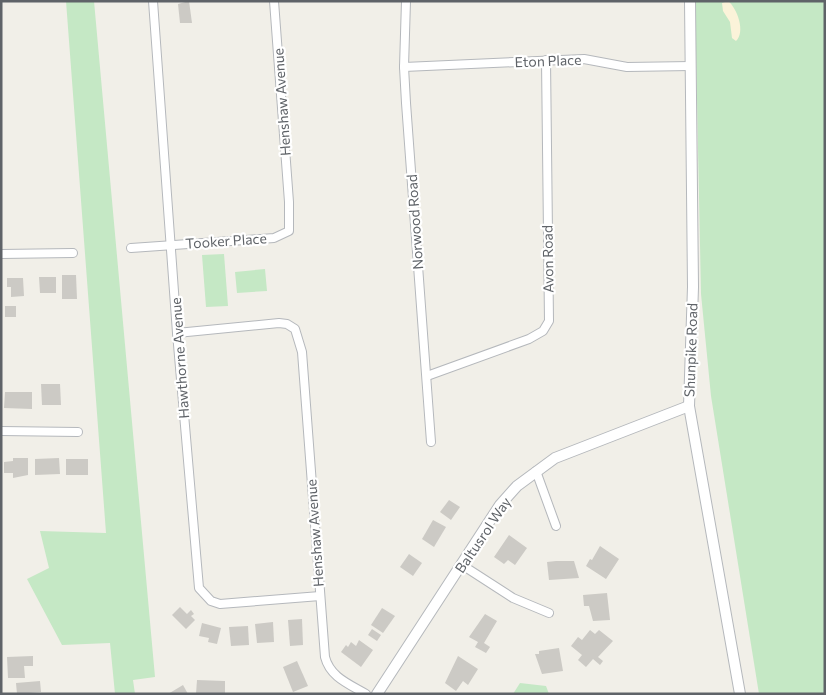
<svg xmlns="http://www.w3.org/2000/svg" width="826" height="695" font-family="Commissioner,sans-serif">
<rect width="100%" height="100%" fill="#f1efe8"/>
<g fill="#c5e8c5">
<path d="M66,1H94L155,677L133,680L135,694H115L110,643L62,645L27,579L49,568L40,531L106,533Z"/>
<path d="M695,1H825V694H759L711,396L701,294Z"/>
<path d="M224,254L228,306L206,307L202,255Z"/>
<path d="M265,269L267,291L237,293L235,272Z"/>
<path d="M520,683L546,686L549,694H513Z"/>
</g>
<path fill="#fbf3d9" d="M728,1C737,8 746,32 736,41L732,38L730,22L723,11L722,3Z"/>
<g fill="#cccac5">
<path d="M189,1L192,23H180L178,4Z"/>
<path d="M62,275H76L77,299H62Z"/>
<path d="M39,277H56V293H40Z"/>
<path d="M7,278H23L24,296L11,297V287H7Z"/>
<rect x="5" y="306" width="11" height="11"/>
<path d="M41,384H60L61,405H42Z"/>
<path d="M5,392H32V409L4,408Z"/>
<path d="M13,458H28V475L13,478V473H4V462L13,461Z"/>
<path d="M59,458L60,474L35,475V459Z"/>
<rect x="66" y="459" width="22" height="16"/>
<path d="M449,500L460,507L451,520L440,512Z"/>
<path d="M433,520L446,527L434,547L422,539Z"/>
<path d="M509,535L527,548L515,565L508,560L504,564L494,557Z"/>
<path d="M600,546L619,559L606,579L586,566L590,559L592,560Z"/>
<path d="M409,554L422,563L413,576L400,567Z"/>
<path d="M556,561H574L579,578L549,580L547,562Z"/>
<path d="M607,593L610,620L593,621L589,606H584L583,595Z"/>
<path d="M180,607L187,614L191,610L194,614L191,616L195,620L186,629L172,615Z"/>
<path d="M382,608L395,616L383,633L371,625Z"/>
<path d="M485,614L497,621L484,643L490,647L486,653L475,647L478,642L469,637Z"/>
<path d="M302,619L303,645L290,646L288,620Z"/>
<path d="M273,622L274,642L257,643L255,624Z"/>
<path d="M202,623L221,628L217,644L208,642L209,638L199,636Z"/>
<path d="M248,626L249,645L231,646L229,627Z"/>
<path d="M372,629L381,635L377,641L368,635Z"/>
<path d="M590,630L595,634L599,630L613,641L598,657L603,661L600,665L593,659L586,667L578,660L582,655L571,646L578,637L582,640Z"/>
<path d="M359,640L373,650L361,667L341,652L346,645L348,647L351,642L356,646Z"/>
<path d="M559,648L563,671L542,674L535,654H539V651Z"/>
<path d="M33,656V666H24L25,678H8L7,657Z"/>
<path d="M458,656L478,669L468,685L463,681L456,691L445,683Z"/>
<path d="M297,661L308,686L293,692L283,667Z"/>
<path d="M197,680L225,681V694H196Z"/>
<path d="M40,681L41,692L17,694L16,683Z"/>
<path d="M183,685L188,694H168Z"/>
</g>
<g fill="none" stroke-linecap="round" stroke-linejoin="round">
<defs>
<g id="minor">
<path d="M153,1L177,333L199,588L211,601L220,604L320,596"/>
<path d="M406,1L404,67L406,103L431,442"/>
<path d="M404,67L584,59L627,67L691,66"/>
<path d="M131,248L274,238L289,231V202L274,1"/>
<path d="M1,254L73,253"/>
<path d="M177,333L279,323L287,324L295,329L302,352L325,657C330,677 349,684 366,694"/>
<path d="M427,376L529,339L543,331L549,321L546,60"/>
<path d="M1,431L78,432"/>
<path d="M536,471L556,526"/>
<path d="M462,565L513,598L549,613"/>
</g>
<g id="tertiary">
<path d="M690,1L693,287L689,406L740,694"/>
<path d="M377,694L500,505L517,486L555,458L689,406"/>
</g>
</defs>
<use href="#minor" stroke="#b5b8bc" stroke-width="10"/>
<use href="#tertiary" stroke="#b5b8bc" stroke-width="12"/>
<use href="#minor" stroke="#fff" stroke-width="8"/>
<use href="#tertiary" stroke="#fff" stroke-width="10"/>
</g>
<g text-anchor="middle" stroke-width="4.5" stroke-linejoin="round" paint-order="stroke">
<g font-size="14" fill="#5f6368" stroke="#fff">
<text transform="translate(548 61) rotate(-2)" y="5">Eton Place</text>
<text transform="translate(282 102) rotate(-94)" y="5">Henshaw Avenue</text>
<text transform="translate(415 222) rotate(-94)" y="5">Norwood Road</text>
<text transform="translate(226 241) rotate(-4)" y="5">Tooker Place</text>
<text transform="translate(548 259) rotate(-91)" y="5">Avon Road</text>
<text transform="translate(691 350) rotate(-88)" y="5">Shunpike Road</text>
<text transform="translate(180 358) rotate(-94)" y="5">Hawthorne Avenue</text>
<text transform="translate(315 533) rotate(-94)" y="5">Henshaw Avenue</text>
<text transform="translate(483 535) rotate(-56)" y="5">Baltusrol Way</text>
</g>
</g>
<rect width="826" height="695" fill="none" stroke="#5f6368" stroke-width="5"/>
</svg>
